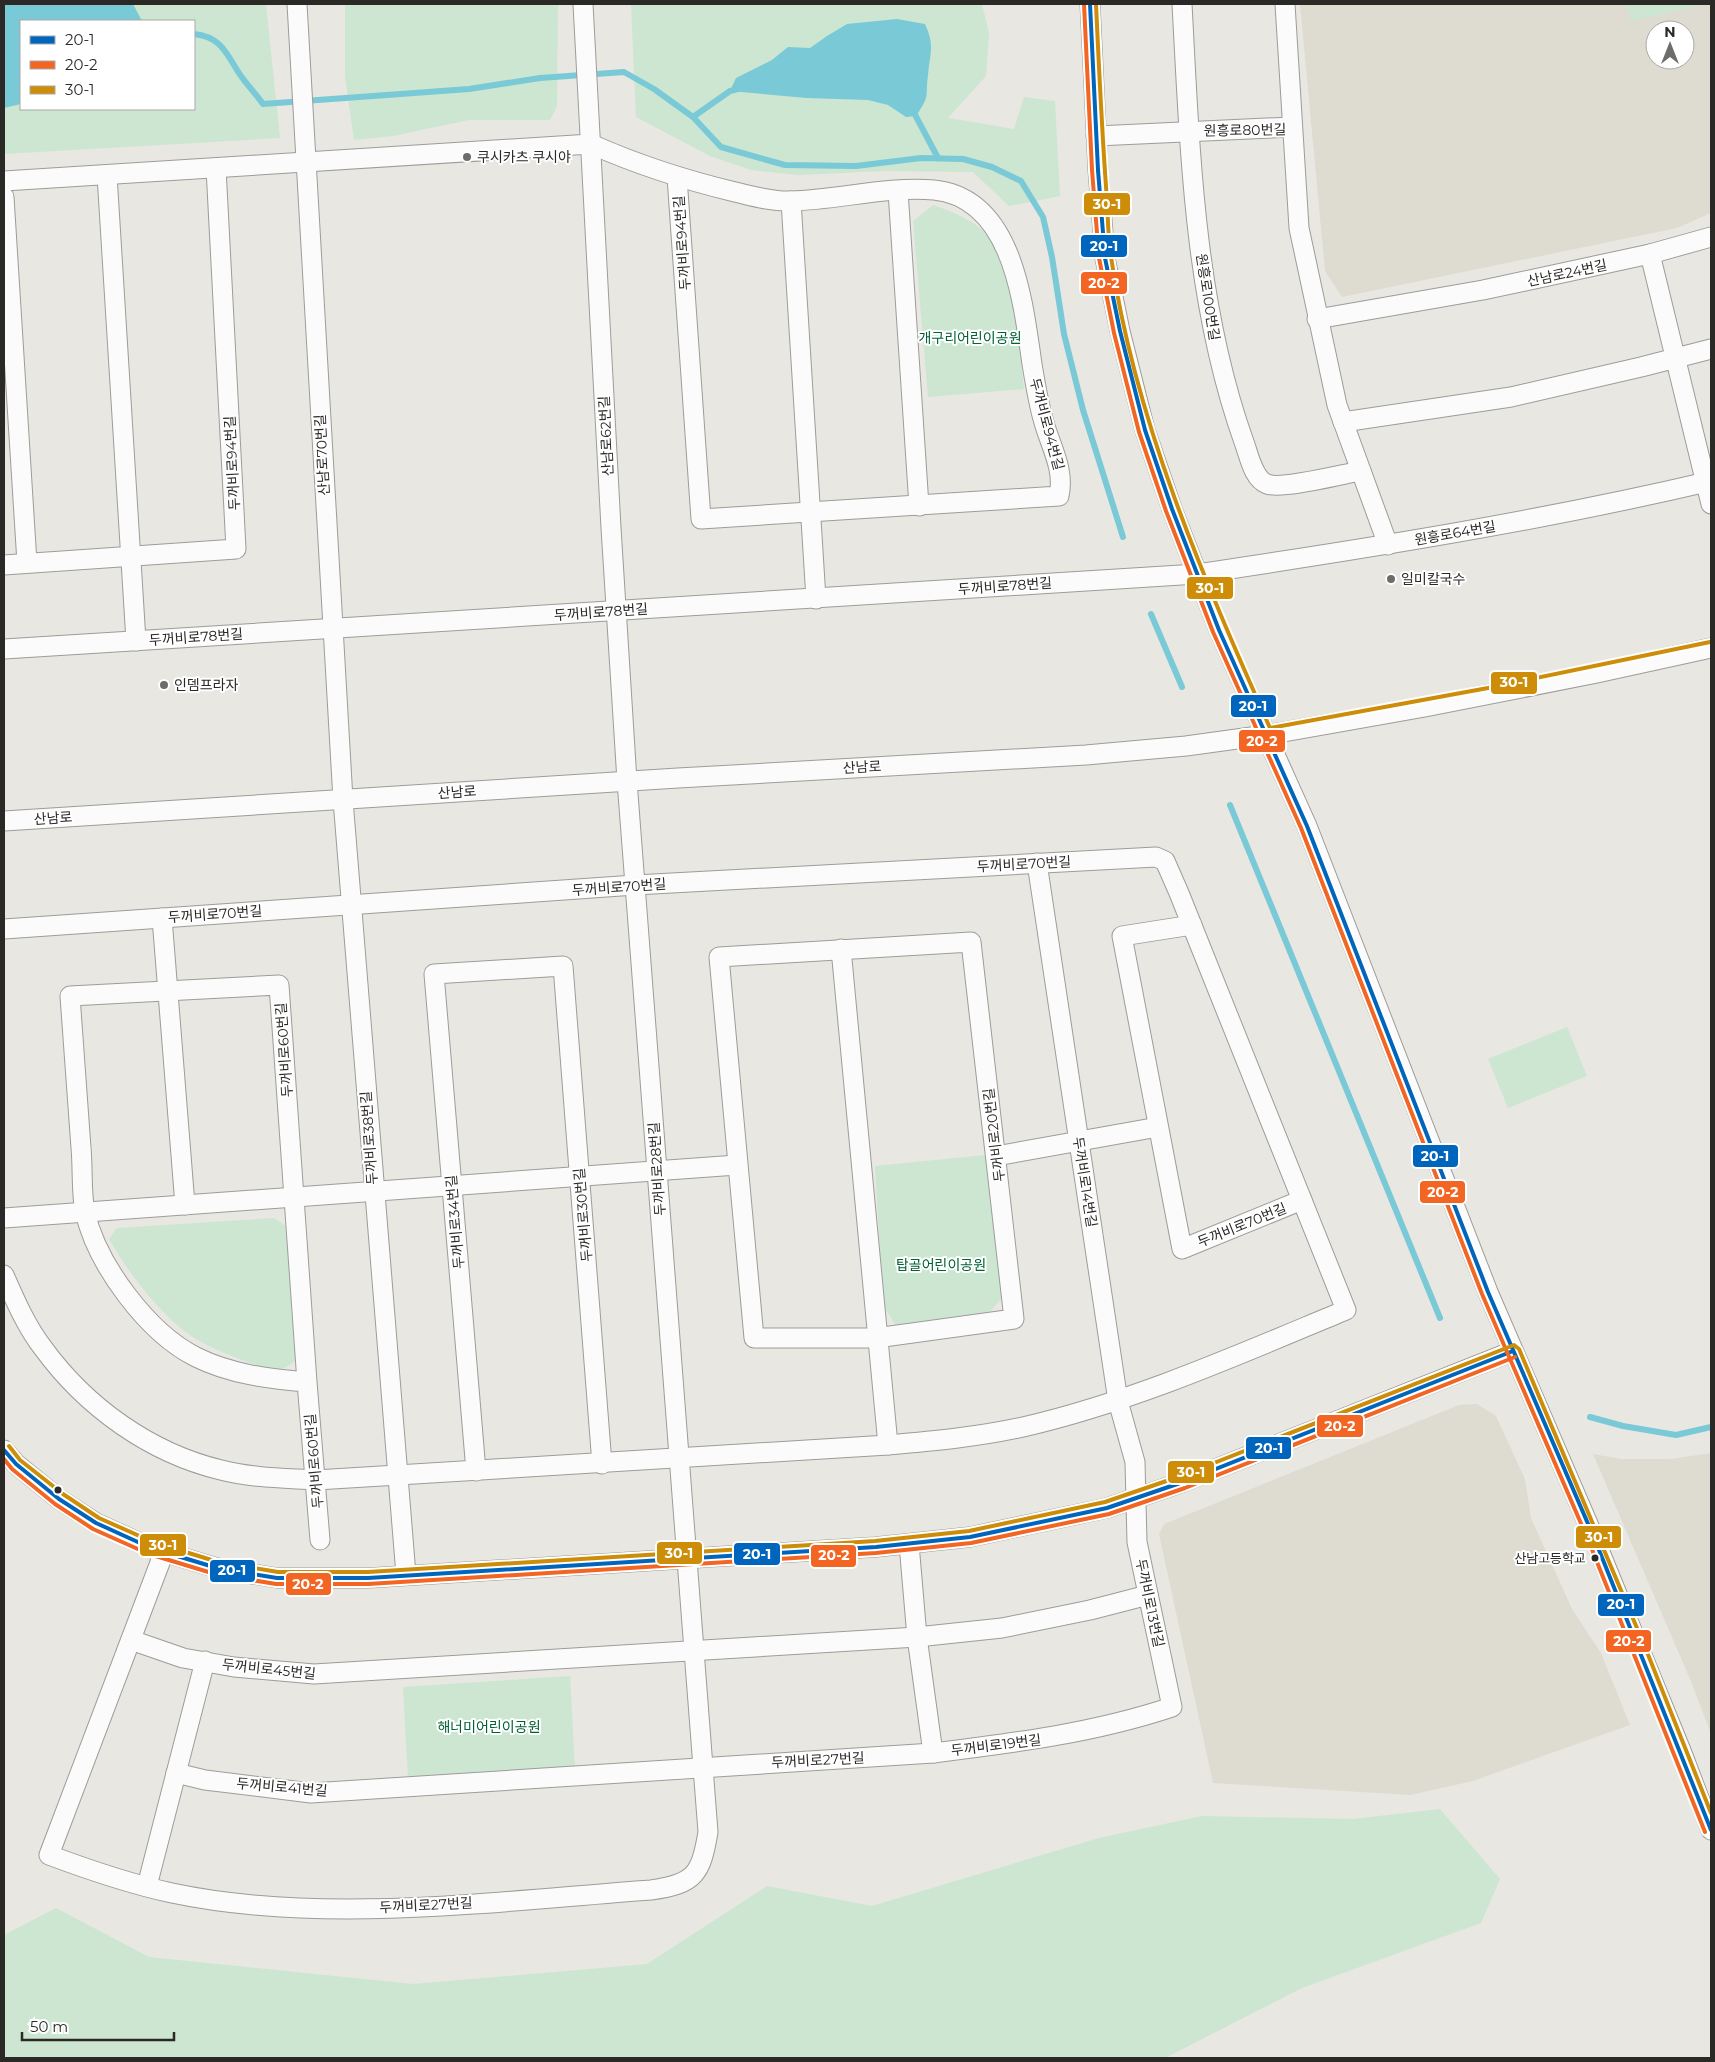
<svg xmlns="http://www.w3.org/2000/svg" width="1715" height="2062" font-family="Montserrat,'Noto Sans KR',sans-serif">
<rect width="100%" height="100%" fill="#e8e7e2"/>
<g fill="#dedcd1" fill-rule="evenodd">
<path d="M1300,4H1711V213L1677,228L1342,297L1325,271ZM1655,30H1685V60H1655Z"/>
<path d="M1477,1404L1496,1416L1525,1479L1531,1518L1572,1609L1601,1653L1630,1725L1473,1781L1410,1795L1213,1783L1159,1534L1164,1524L1459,1405Z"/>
<path d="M1711,1453V1734L1690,1679L1593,1454L1621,1459H1671Z"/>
</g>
<g fill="#cce6d2" fill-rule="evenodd">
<path d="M4,4H266L280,138L4,154ZM21,21H194V109H21Z"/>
<path d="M345,4H558L557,106L550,120H469L393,136L354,140L345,76Z"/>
<path d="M631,4H982L989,33L986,76L948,118L1014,129L1024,97L1055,101L1060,196L1009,206L973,172L885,171L798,175L751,170L710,156L636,117Z"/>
<path d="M1627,4H1707L1631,21Z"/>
<path d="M933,205C956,213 979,222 994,243C1013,270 1020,354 1024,389L928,397L913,221Z"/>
<path d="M1567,1027L1587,1076L1508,1108L1488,1059Z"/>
<path d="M986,1155L1005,1294L985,1318L900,1332L883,1305L875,1166Z"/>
<path d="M274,1218L289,1228L297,1359C278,1377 266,1369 245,1361C228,1355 197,1342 183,1330C153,1305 129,1273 109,1239L117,1228Z"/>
<path d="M570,1676L575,1767L408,1778L403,1687Z"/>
<path d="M1440,1809L1500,1879L1481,1923L1302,1988L1165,2058H4V1935L56,1908L149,1957L413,1984L647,1964L767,1886L872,1906L1099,1838L1202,1816L1353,1819Z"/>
</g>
<g fill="#79c9d6">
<path d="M4,4H133L142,21H21V104L4,108Z"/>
<path d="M897,19L925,24C935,46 930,52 928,75C925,97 931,94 916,116L906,117L888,105L868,100L807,98L730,91L736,78L772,60L788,47L810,48L827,36L847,24Z"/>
</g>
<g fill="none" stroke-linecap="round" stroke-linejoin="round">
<g stroke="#79c9d6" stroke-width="6">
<path d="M194,34C223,37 227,56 241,76C248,86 256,94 263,104L469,89L540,78L624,72L654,89L693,117L721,147L785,165L856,166L921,158L963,159L992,167L1021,181L1043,217L1052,257L1064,334L1083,410L1123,537"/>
<path d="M912,109L938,158"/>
<path d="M693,117L730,91L738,89"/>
<path d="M1151,614L1182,687"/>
<path d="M1230,805L1440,1318"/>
<path d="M1590,1417L1623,1426L1676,1435L1711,1427"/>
</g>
<defs>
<g id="street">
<path d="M297,4L343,800L406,1575"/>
<path d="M1090,4L1098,170L1105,258L1120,331L1145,430L1172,509L1219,630L1307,826L1488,1292L1595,1540L1682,1753L1711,1830"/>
<path d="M1182,4C1190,151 1194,302 1244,442C1249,455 1253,479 1267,484C1281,490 1343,474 1361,471"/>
<path d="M1285,4L1299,228L1337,405L1388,545"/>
<path d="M1096,136L1291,127"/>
<path d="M107,175L136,641"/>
<path d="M4,181L591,144C638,165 685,180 735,192C752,196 772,202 791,201C838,200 886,186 934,190C1013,198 1023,302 1032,364C1035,382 1038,401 1043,419C1050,446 1065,468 1059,496L701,519L677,177"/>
<path d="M898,191L919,506"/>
<path d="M4,197L27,563"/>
<path d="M791,201L816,599"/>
<path d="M1650,254L1711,237"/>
<path d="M1317,319L1483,290L1650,254L1711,504"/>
<path d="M1343,422L1511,397L1641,367L1711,349"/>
<path d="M4,565L236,549L216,168"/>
<path d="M4,649L1197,574C1370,548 1541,521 1711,481"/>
<path d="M4,821L678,778L1086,755L1186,746L1266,735L1425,707L1597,673L1711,648"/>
<path d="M162,918L185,1205"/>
<path d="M1192,925L1122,936L1182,1249L1302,1200"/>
<path d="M4,929L635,885L1156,857L1165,861L1179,893L1346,1310C1240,1354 1135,1401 1023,1427C978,1437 933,1441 888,1445L316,1480C284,1478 252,1478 221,1470C150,1453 86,1407 43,1348C26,1326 15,1300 4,1275"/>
<path d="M971,942L1014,1319L876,1338H754L719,957Z"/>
<path d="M841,949L888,1445"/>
<path d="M996,1156L1158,1127"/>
<path d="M4,1218L737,1165"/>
<path d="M307,1382C269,1379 230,1374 196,1357C148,1333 97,1265 85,1212C81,1192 83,1169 81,1148C77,1097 74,1047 70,996L279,985L307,1382L320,1540"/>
<path d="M4,1450L16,1464L59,1499L96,1523L151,1548L217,1568L277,1578H368L876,1547L970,1537L1107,1508L1183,1482L1513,1351"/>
<path d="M476,1471L434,974L563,966L602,1464"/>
<path d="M909,1544L917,1637L933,1753C1014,1743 1094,1733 1172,1707L1137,1542L1135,1462L1118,1401L1037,863"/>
<path d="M164,1552L49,1855C89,1870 130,1884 172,1893C323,1925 497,1901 651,1890C695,1884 701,1874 708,1832L627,781L611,528L583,4"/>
<path d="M131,1640L183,1658L234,1667L314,1674L917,1637L1002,1628L1090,1610L1148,1595"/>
<path d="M176,1773L205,1780L311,1793L933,1753"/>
<path d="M147,1886L205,1661"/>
</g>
</defs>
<use href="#street" stroke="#9d9c99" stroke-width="21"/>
<use href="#street" stroke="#fcfbfb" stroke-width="19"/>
<defs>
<g id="bus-1">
<path d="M1090,4L1098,170L1105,258L1120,331L1145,430L1172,509L1219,630L1307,826L1488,1292L1595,1540L1711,1830"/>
<path d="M4,1450L16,1464L59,1499L96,1523L151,1548L217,1568L277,1578H368L876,1547L970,1537L1107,1508L1183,1482L1513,1351"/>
</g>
<g id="bus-2">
<path d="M1084,4L1092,170L1099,258L1114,333L1139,432L1166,511L1213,632L1301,828L1482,1294L1589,1542L1705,1832"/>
<path d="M4,1459L12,1469L55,1504L93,1529L149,1554L215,1574L276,1584H368L876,1553L971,1543L1109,1514L1185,1488L1515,1357"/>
</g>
<g id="bus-3">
<path d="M1096,4C1099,69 1102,135 1107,200C1108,219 1108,238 1111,257C1135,421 1203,577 1270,728L1488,688L1710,642"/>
<path d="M9,1446L20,1460L63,1494L99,1518L153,1542L218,1562L278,1572H368L875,1541L969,1531L1105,1502L1181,1476L1514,1345L1519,1349L1645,1647L1711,1813"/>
</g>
</defs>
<use href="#bus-1" stroke="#fff" stroke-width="8"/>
<use href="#bus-2" stroke="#fff" stroke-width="8"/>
<use href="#bus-3" stroke="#fff" stroke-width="8"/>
<use href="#bus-1" stroke="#0065bd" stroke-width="4"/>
<use href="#bus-2" stroke="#f26522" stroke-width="4"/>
<use href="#bus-3" stroke="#ce8d08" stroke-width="4"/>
</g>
<g fill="#6c6c68" stroke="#fff" stroke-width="2">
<circle cx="467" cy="157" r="5"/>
<circle cx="1391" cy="579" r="5"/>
<circle cx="164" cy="685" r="5"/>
</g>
<g fill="#2a2926" stroke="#fff" stroke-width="2">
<circle cx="58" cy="1490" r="4.5"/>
<circle cx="1595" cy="1558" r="4.5"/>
</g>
<g text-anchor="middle" stroke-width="4" stroke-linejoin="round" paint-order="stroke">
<g font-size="13" fill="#2a2926" stroke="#fff" text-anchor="end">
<text x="1586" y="1563">산남고등학교</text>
</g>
<g font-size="14" fill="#2a2926" stroke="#fff">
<text transform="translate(1245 130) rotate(-1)" y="5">원흥로80번길</text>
<text transform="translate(682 243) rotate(-94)" y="5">두꺼비로94번길</text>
<text transform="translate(1567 273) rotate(-12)" y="5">산남로24번길</text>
<text transform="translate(1208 297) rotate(81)" y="5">원흥로100번길</text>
<text transform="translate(1047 424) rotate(75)" y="5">두꺼비로94번길</text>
<text transform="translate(606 436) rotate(-93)" y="5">산남로62번길</text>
<text transform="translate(322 455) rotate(-93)" y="5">산남로70번길</text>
<text transform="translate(232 463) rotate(-93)" y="5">두꺼비로94번길</text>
<text transform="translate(1455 533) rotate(-10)" y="5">원흥로64번길</text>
<text transform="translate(1005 586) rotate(-4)" y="5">두꺼비로78번길</text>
<text transform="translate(601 612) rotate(-4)" y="5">두꺼비로78번길</text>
<text transform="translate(196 637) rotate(-4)" y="5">두꺼비로78번길</text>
<text transform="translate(862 767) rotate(-3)" y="5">산남로</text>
<text transform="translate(457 792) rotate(-4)" y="5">산남로</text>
<text transform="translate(53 818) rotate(-4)" y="5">산남로</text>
<text transform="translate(1024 864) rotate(-3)" y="5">두꺼비로70번길</text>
<text transform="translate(619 887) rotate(-4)" y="5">두꺼비로70번길</text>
<text transform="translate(215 914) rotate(-4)" y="5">두꺼비로70번길</text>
<text transform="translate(284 1050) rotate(-94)" y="5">두꺼비로60번길</text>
<text transform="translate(994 1135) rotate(-97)" y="5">두꺼비로20번길</text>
<text transform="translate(369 1138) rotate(-94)" y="5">두꺼비로38번길</text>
<text transform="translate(657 1169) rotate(-94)" y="5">두꺼비로28번길</text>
<text transform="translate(1085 1182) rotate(81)" y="5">두꺼비로14번길</text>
<text transform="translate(583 1215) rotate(-95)" y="5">두꺼비로30번길</text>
<text transform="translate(455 1222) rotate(-95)" y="5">두꺼비로34번길</text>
<text transform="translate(1242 1225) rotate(-22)" y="5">두꺼비로70번길</text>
<text transform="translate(314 1461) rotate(-95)" y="5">두꺼비로60번길</text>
<text transform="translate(1150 1603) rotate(78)" y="5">두꺼비로13번길</text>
<text transform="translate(269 1669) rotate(6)" y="5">두꺼비로45번길</text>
<text transform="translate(996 1745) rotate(-7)" y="5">두꺼비로19번길</text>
<text transform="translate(818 1760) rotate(-3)" y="5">두꺼비로27번길</text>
<text transform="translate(282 1787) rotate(5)" y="5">두꺼비로41번길</text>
<text transform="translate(426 1905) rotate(-3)" y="5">두꺼비로27번길</text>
</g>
<g font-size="14" fill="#2a2926" stroke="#fff" text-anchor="start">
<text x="477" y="162">쿠시카츠 쿠시야</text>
<text x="1401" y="584">일미칼국수</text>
<text x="174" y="690">인뎀프라자</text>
</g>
<g font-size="14" fill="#026234" stroke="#fff">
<text x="970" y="343">개구리어린이공원</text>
<text x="941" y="1270">탑골어린이공원</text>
<text x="489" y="1732">해너미어린이공원</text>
</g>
</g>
<g stroke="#fff" stroke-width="2">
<rect x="1083" y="192" width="48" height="24" rx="5" fill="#ce8d08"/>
<rect x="1080" y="234" width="48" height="24" rx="5" fill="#0065bd"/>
<rect x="1080" y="271" width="48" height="24" rx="5" fill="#f26522"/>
<rect x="1186" y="576" width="48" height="24" rx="5" fill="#ce8d08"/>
<rect x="1490" y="671" width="48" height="24" rx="5" fill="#ce8d08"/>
<rect x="1230" y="694" width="47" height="24" rx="5" fill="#0065bd"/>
<rect x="1238" y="729" width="48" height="24" rx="5" fill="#f26522"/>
<rect x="1412" y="1144" width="47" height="24" rx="5" fill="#0065bd"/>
<rect x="1419" y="1180" width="47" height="24" rx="5" fill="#f26522"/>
<rect x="1316" y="1414" width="48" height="24" rx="5" fill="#f26522"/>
<rect x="1245" y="1436" width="47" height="24" rx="5" fill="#0065bd"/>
<rect x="1167" y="1460" width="48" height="24" rx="5" fill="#ce8d08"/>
<rect x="1575" y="1525" width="47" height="24" rx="5" fill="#ce8d08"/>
<rect x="139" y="1533" width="48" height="24" rx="5" fill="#ce8d08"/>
<rect x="656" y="1541" width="47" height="24" rx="5" fill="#ce8d08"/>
<rect x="733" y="1542" width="48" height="24" rx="5" fill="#0065bd"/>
<rect x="810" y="1544" width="47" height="24" rx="5" fill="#f26522"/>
<rect x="209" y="1559" width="47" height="24" rx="5" fill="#0065bd"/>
<rect x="285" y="1572" width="47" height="24" rx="5" fill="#f26522"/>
<rect x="1597" y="1593" width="48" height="24" rx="5" fill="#0065bd"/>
<rect x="1605" y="1629" width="47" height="24" rx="5" fill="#f26522"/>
</g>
<g font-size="14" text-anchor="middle" font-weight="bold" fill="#fff">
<text x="1107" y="209">30-1</text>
<text x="1104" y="251">20-1</text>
<text x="1104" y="288">20-2</text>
<text x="1210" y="593">30-1</text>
<text x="1514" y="687">30-1</text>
<text x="1253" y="711">20-1</text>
<text x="1262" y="746">20-2</text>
<text x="1435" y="1161">20-1</text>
<text x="1443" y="1197">20-2</text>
<text x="1340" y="1431">20-2</text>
<text x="1269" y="1453">20-1</text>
<text x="1191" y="1477">30-1</text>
<text x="1599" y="1542">30-1</text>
<text x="163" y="1550">30-1</text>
<text x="679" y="1558">30-1</text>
<text x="757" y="1559">20-1</text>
<text x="834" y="1560">20-2</text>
<text x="232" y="1575">20-1</text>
<text x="308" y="1589">20-2</text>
<text x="1621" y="1609">20-1</text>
<text x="1629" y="1646">20-2</text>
</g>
<rect width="1715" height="2062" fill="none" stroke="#2a2926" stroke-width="10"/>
<rect x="20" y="20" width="175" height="90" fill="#ffffff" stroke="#aaa9a8"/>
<rect x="30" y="36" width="25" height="8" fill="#0065bd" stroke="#aaa9a8"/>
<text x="65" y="45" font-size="15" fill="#2a2926">20-1</text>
<rect x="30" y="61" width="25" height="8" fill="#f26522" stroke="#aaa9a8"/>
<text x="65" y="70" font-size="15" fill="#2a2926">20-2</text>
<rect x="30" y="86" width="25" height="8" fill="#ce8d08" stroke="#aaa9a8"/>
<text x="65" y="95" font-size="15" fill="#2a2926">30-1</text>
<g transform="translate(1670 45)"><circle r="24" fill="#ffffff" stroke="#aaa9a8"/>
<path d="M0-4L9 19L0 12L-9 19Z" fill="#6c6c68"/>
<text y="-8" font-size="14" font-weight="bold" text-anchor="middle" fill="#2a2926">N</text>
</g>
<path d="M22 2032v8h152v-8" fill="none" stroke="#2a2926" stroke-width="2.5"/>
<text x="30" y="2032" font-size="15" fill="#2a2926" stroke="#ffffff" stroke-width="4" paint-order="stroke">50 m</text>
</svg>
